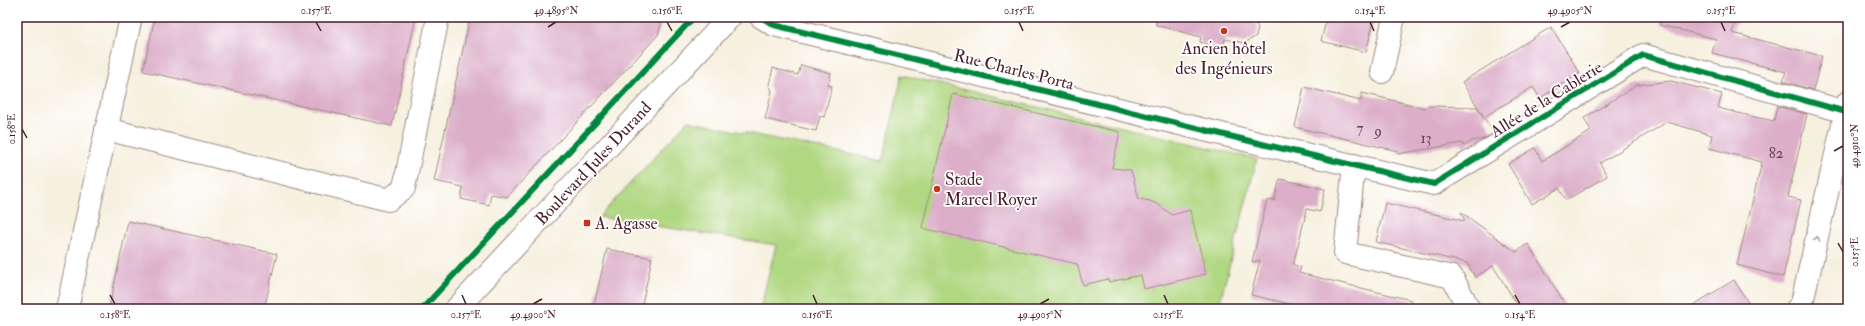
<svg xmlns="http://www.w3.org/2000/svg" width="1865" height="326" font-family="'IM FELL Double Pica',serif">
<rect width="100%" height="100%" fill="#fff"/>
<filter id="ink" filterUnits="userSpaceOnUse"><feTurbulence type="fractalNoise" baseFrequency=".025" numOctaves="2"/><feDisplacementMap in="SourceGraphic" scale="8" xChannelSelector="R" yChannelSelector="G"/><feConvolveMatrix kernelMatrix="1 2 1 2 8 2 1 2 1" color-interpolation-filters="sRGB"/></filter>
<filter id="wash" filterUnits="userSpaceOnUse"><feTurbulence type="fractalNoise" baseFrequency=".012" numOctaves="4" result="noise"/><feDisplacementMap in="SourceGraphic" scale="16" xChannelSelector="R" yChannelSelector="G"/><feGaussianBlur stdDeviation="0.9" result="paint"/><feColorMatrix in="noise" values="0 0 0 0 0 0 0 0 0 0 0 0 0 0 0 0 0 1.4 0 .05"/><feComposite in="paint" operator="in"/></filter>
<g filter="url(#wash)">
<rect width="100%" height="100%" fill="#f6f0df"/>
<path fill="#b0d781" stroke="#7d7b56" d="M902,75L1257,159L1218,309H760L776,245L599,217L688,121L883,161Z"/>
<g id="blocks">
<g fill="#dcaec9">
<path d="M155,17H416L392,126L143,71Z"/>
<path d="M470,17H663L658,35L507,197L491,194L489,205L461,199L463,187L434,181Z"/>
<path d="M1157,17H1252L1258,28L1256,36L1245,43L1225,39L1223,48L1200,42L1201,37L1156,25Z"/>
<path d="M1327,17H1375L1366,52L1321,41Z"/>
<path d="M1661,17H1737L1732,33L1822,56L1813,90L1783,81L1786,72L1712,53L1716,39L1660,25Z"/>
<path d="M1551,27L1580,73L1540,98L1533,87L1484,117L1462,82Z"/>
<path d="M801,65L831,73L828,85L832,86L824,117L820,116L816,131L765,119L772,91L769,85L773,68L798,75Z"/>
<path d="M1671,81L1722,94L1718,108L1750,116L1774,121L1777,106L1807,114L1788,197L1801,200L1783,277L1737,265L1762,162L1709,148L1712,135L1667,122L1600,163L1607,176L1566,200L1559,188L1532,204L1508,164L1535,148L1542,161L1591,131L1584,118L1637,85Z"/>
<path d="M1304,87L1361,101L1362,93L1425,108L1429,106L1477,107L1494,133L1484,139L1472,141L1464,146L1462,143L1398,154V151L1295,127Z"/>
<path d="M953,94L1120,132L1112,168L1131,170L1139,199L1150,201L1159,205L1172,215L1190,210L1206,274L1144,289L1141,275L1109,282L1108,279L1083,285L1077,264L922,228Z"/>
<path d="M1280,179L1325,189L1320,212L1307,209L1293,265L1301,267L1299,273L1411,300L1410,309H1312L1251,295L1260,260L1252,262L1267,200L1274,201Z"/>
<path d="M1385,203L1465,221L1461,212L1516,252L1528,244L1568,309H1520L1493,266L1475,277L1467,263L1376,242Z"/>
<path d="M128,221L277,254L264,309H109Z"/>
<path d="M607,249L652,258L641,309H593Z"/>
<path d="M1734,280L1752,309H1687Z"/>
</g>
</g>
</g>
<g filter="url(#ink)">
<use href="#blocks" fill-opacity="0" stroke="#a08885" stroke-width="1"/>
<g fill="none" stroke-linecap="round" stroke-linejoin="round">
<defs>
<g id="minor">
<path d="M761,17L774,25L1262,144L1434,184L1643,55L1846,112"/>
<path d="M1382,72L1394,17"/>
<path d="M106,129L389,200L404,188L438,17"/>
<path d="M1354,165L1345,253L1452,277L1469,309"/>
<path d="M67,309L131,17"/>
<path d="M1797,309L1801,307L1848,102"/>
</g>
<path id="major" d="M456,309L730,17"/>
</defs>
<use href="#minor" stroke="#a08885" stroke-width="24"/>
<use href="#major" stroke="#a08885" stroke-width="24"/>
<use href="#minor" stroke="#fff" stroke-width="22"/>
<use href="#major" stroke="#fff" stroke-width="22"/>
<defs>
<g id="cycleway">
<path d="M761,17L774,25L1262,144L1434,184L1643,55L1846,112"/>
<path d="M422,309L694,17"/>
</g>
</defs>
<use href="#cycleway" stroke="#fff" stroke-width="8"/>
<use href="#cycleway" stroke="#00873e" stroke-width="6"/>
</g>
<defs><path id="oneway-chevron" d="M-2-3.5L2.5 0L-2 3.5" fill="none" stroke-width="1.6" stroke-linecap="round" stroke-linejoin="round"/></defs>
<use stroke="#ae9aa0" href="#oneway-chevron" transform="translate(1817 239) rotate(-77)"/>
</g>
<path fill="none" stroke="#4a1f2b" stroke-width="1.5" d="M316,22L321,31M667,22L672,31M1019,22L1023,31M1370,22L1374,31M1721,22L1725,31M548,27L556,22M1561,27L1570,22M22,129L27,138M1834,151L1843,146M1838,243L1843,252M110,295L115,304M462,295L466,304M813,295L817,304M1164,295L1168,304M1515,295L1520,304M533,304L542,299M1040,304L1049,299"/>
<g fill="#c8321e" stroke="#fff" stroke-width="1.5">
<circle cx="1224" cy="31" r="4"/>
<circle cx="937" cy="189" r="4"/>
<rect x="583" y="219" width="8" height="8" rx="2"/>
</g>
<g text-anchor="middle" stroke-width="3.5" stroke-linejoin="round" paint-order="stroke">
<g font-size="15" fill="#6e4352">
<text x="1360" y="133">7</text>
<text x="1378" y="136">9</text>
<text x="1426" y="143">13</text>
<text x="1776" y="158">82</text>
</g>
<g font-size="17" fill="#4a1f2b" stroke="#fff" text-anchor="start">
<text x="1224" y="54" text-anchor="middle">Ancien hôtel<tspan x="1224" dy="20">des Ingénieurs</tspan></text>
<text x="945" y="185">Stade<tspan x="945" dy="20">Marcel Royer</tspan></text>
<text x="595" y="229">A. Agasse</text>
</g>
<g font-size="17" fill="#4a1f2b" stroke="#fff">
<text transform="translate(1014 69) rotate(14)" y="6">Rue Charles Porta</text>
<text transform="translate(1546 99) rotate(-32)" y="6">Allée de la Cablerie</text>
<text transform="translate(593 163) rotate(-47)" y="6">Boulevard Jules Durand</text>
</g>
</g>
<rect width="1865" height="326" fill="none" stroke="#fff" stroke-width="44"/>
<rect x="22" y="22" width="1821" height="282" fill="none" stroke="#4a1f2b" stroke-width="1.5"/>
<g font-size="10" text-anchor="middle" fill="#4a1f2b">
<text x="316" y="14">0.157°E</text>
<text x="556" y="14">49.4895°N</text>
<text x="667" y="14">0.156°E</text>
<text x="1019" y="14">0.155°E</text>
<text x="1370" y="14">0.154°E</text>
<text x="1570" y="14">49.4905°N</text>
<text x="1721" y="14">0.153°E</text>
<text transform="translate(11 129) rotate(-90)" y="4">0.158°E</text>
<text transform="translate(1854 146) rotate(-90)" y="4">49.4910°N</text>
<text transform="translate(1854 252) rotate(-90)" y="4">0.153°E</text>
<text x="115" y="318">0.158°E</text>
<text x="466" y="318">0.157°E</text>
<text x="533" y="318">49.4900°N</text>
<text x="817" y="318">0.156°E</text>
<text x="1040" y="318">49.4905°N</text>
<text x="1168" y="318">0.155°E</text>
<text x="1520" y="318">0.154°E</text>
</g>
</svg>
